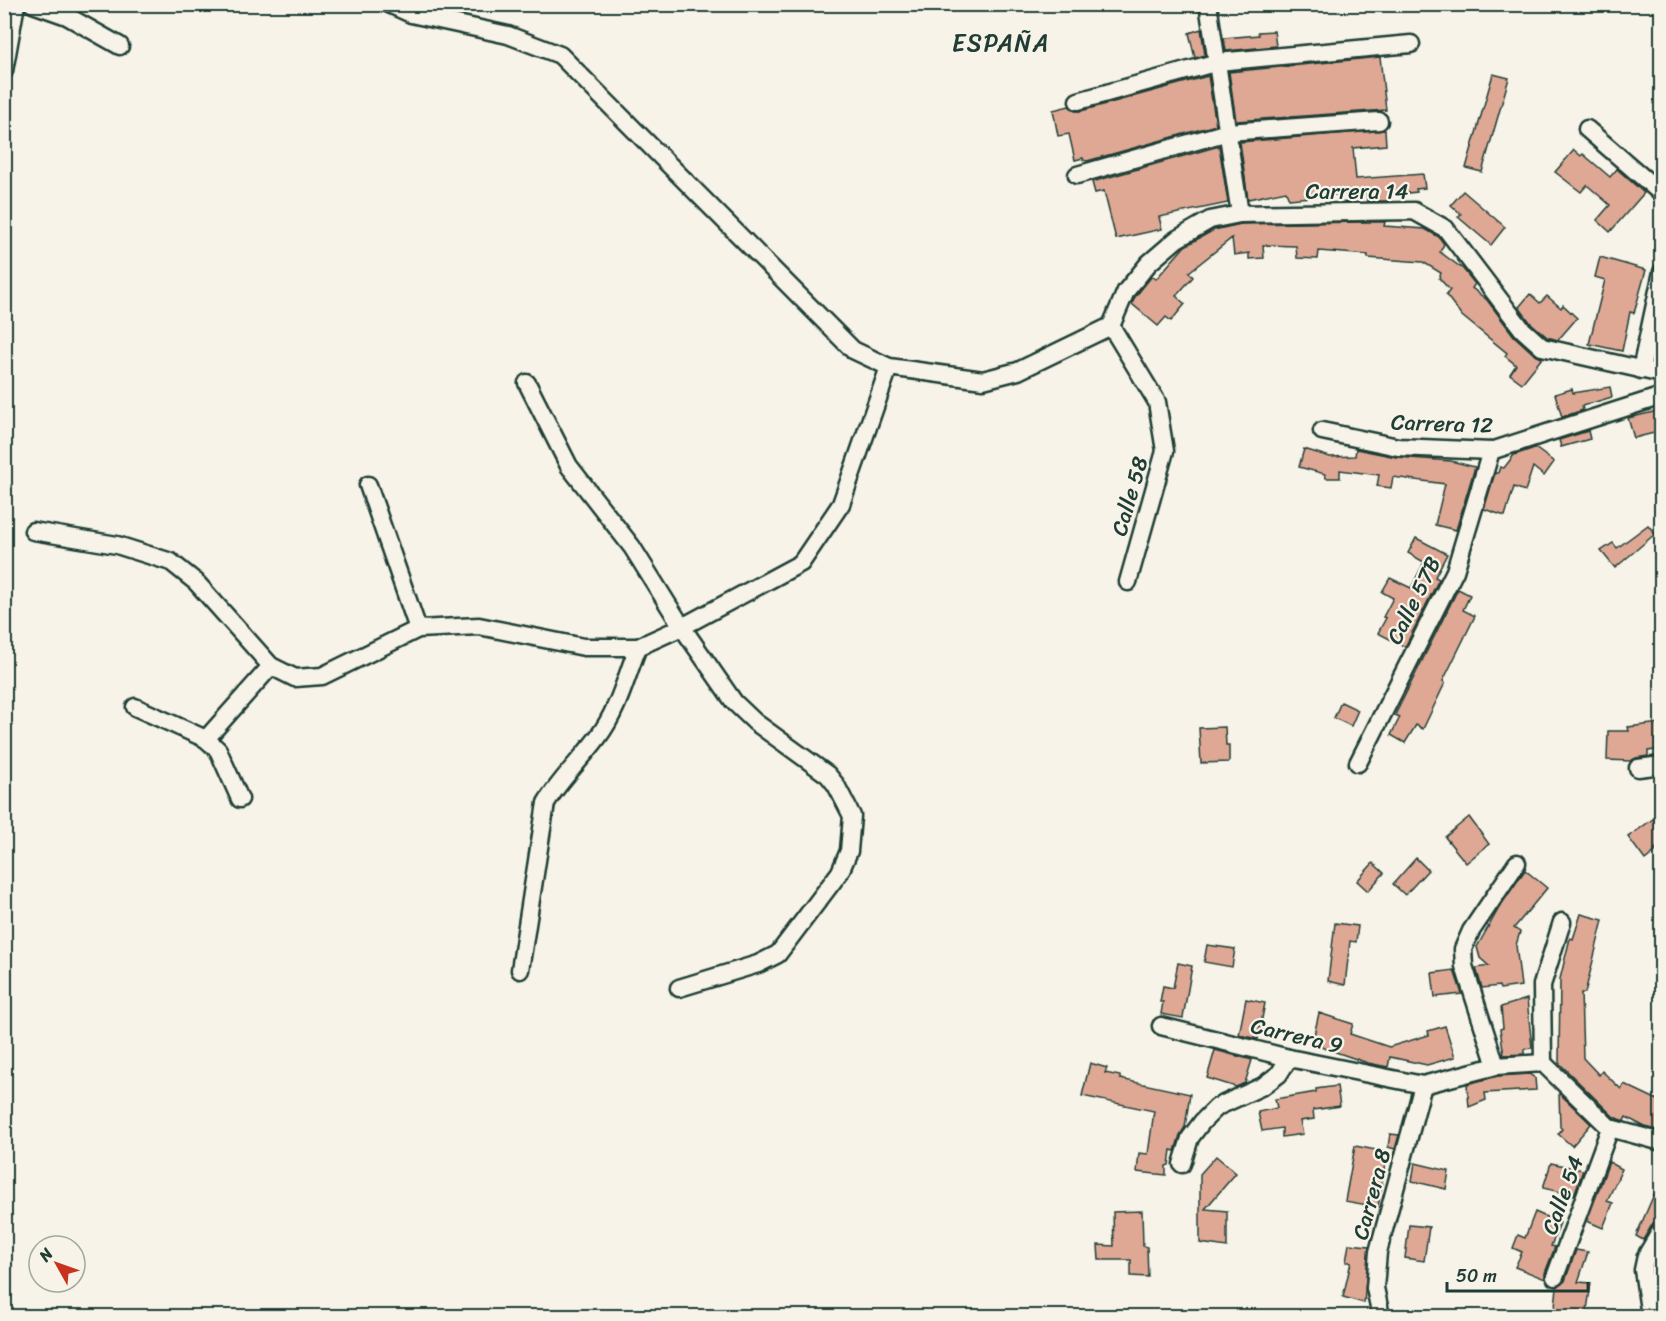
<svg xmlns="http://www.w3.org/2000/svg" width="1666" height="1321" font-family="Sriracha,sans-serif">
<rect width="100%" height="100%" fill="#f7f3e8"/>
<filter id="ink" filterUnits="userSpaceOnUse"><feTurbulence type="fractalNoise" baseFrequency=".0167" numOctaves="2"/><feDisplacementMap in="SourceGraphic" scale="12" xChannelSelector="R" yChannelSelector="G"/><feConvolveMatrix kernelMatrix="1 2 1 2 8 2 1 2 1" color-interpolation-filters="sRGB"/></filter>
<g filter="url(#ink)">
<g fill="#dfa895" stroke="#1f3d34" stroke-width="1.5">
<path d="M1201,29L1205,55L1195,58L1189,33Z"/>
<path d="M1274,31L1276,46L1226,51L1224,38L1259,35L1258,32Z"/>
<path d="M1380,57L1386,110L1236,121L1229,72Z"/>
<path d="M1493,74L1509,78L1482,172L1466,168Z"/>
<path d="M1208,76L1216,125L1087,161L1083,160V158L1075,160L1069,134L1058,136L1053,110L1069,106L1075,111H1081Z"/>
<path d="M1385,130L1386,145L1353,148L1356,179L1423,174L1425,188L1416,189L1417,192L1389,195L1388,201H1367L1366,192L1289,199L1286,191L1248,199L1240,142Z"/>
<path d="M1219,146L1228,203L1159,217L1162,229L1116,239L1104,191L1095,193L1092,182Z"/>
<path d="M1574,150L1581,156L1583,154L1610,177L1617,169L1644,193L1610,232L1597,220L1610,205L1587,185L1581,192L1555,172Z"/>
<path d="M1463,191L1505,227L1491,245L1458,217L1461,214L1451,205Z"/>
<path d="M1362,222H1385L1384,226L1425,229L1439,237L1444,244L1440,252L1463,269L1475,284L1472,288L1487,300L1514,336L1535,355L1542,358L1522,383L1510,374L1516,365L1505,356L1507,353L1462,316L1446,295L1450,290L1439,278L1441,273L1423,262L1368,258V255L1319,251L1318,259L1297,258L1296,246L1263,245L1264,258L1249,259V253L1234,255L1232,238L1189,272L1193,277L1176,296L1185,304L1171,321L1166,317L1158,326L1132,304L1135,297L1152,276L1156,279L1185,246L1214,230L1241,224Z"/>
<path d="M1600,257L1646,270L1634,313L1630,312L1622,351L1589,344L1605,280L1595,277Z"/>
<path d="M1530,294L1540,303L1547,296L1561,308L1563,305L1577,318L1558,340L1547,337L1530,322L1519,307Z"/>
<path d="M1610,387L1612,397L1582,406L1583,410L1562,417L1555,394L1572,389L1573,393Z"/>
<path d="M1662,410V431L1634,438L1628,418Z"/>
<path d="M1588,431L1590,439L1561,447L1559,440Z"/>
<path d="M1535,448L1554,462L1544,476L1533,467L1525,491L1514,487L1505,516L1484,509L1495,473H1498L1500,467L1504,468L1514,455Z"/>
<path d="M1304,449L1330,457L1355,456L1356,449L1396,457L1451,461L1475,467L1456,530L1435,525L1445,484L1393,477L1391,488L1377,486L1379,475L1340,470V478H1326L1325,474L1299,467Z"/>
<path d="M1648,525L1655,534L1615,568L1601,551L1613,543L1617,548Z"/>
<path d="M1416,538L1447,554L1435,577L1439,579L1405,647L1378,633L1386,618L1383,617L1393,598L1382,592L1390,578L1411,588L1424,562L1408,553Z"/>
<path d="M1458,589L1470,595L1463,610L1475,616L1443,681L1445,683L1423,729L1416,725L1405,743L1391,735L1400,717L1395,715Z"/>
<path d="M1341,702L1358,710L1351,726L1334,718Z"/>
<path d="M1660,723L1662,749L1648,751V756L1636,758L1631,761L1607,760L1608,731H1629L1628,727Z"/>
<path d="M1225,727L1226,745H1229V762L1201,763L1199,728Z"/>
<path d="M1469,817L1489,844L1466,863L1445,837Z"/>
<path d="M1653,819L1662,831V844L1655,849L1656,851L1645,860L1628,837Z"/>
<path d="M1416,858L1428,870L1405,895L1393,884Z"/>
<path d="M1373,863L1384,873L1368,891L1357,881Z"/>
<path d="M1525,870L1547,888L1514,928L1520,932L1516,945L1521,986L1500,989L1499,986L1482,988L1476,968L1489,966L1480,958L1477,947L1499,908Z"/>
<path d="M1581,914L1603,920L1585,993H1581L1583,1058L1599,1075L1602,1071L1621,1089L1624,1084L1662,1102V1131L1645,1127L1626,1117L1624,1121L1614,1117L1559,1063L1560,979L1570,938L1573,939Z"/>
<path d="M1335,923L1358,926L1356,942L1350,941L1345,985L1328,981Z"/>
<path d="M1207,945L1235,949L1232,967L1204,962Z"/>
<path d="M1178,963L1192,966L1183,1018L1161,1014L1163,1002H1160L1163,986L1173,988Z"/>
<path d="M1454,970L1462,994L1435,997L1432,973Z"/>
<path d="M1246,999L1265,1003L1258,1039L1239,1035Z"/>
<path d="M1527,999L1532,1048L1524,1049V1054L1504,1055L1500,1029L1503,1028L1501,1007Z"/>
<path d="M1319,1013L1353,1024L1350,1034L1389,1047L1429,1035L1428,1031L1445,1026L1455,1057L1427,1065L1390,1057L1388,1067L1368,1063L1312,1044Z"/>
<path d="M1215,1050L1252,1060L1245,1083L1236,1087L1207,1078Z"/>
<path d="M1090,1063L1107,1068L1105,1073L1120,1076V1079L1190,1094L1185,1127L1180,1135L1175,1151L1171,1150L1169,1165L1166,1166V1175L1137,1172L1139,1153L1148,1154L1154,1111L1082,1096Z"/>
<path d="M1529,1074L1535,1078L1536,1090L1485,1093L1486,1100L1469,1107L1467,1084L1498,1076Z"/>
<path d="M1337,1086L1340,1106L1313,1110L1314,1119L1300,1121L1303,1134L1282,1137V1128L1262,1131L1258,1112L1277,1108L1275,1099L1316,1092V1089Z"/>
<path d="M1559,1093L1591,1124L1572,1146L1558,1134L1562,1129L1560,1127Z"/>
<path d="M1390,1134L1399,1135L1395,1149L1388,1147Z"/>
<path d="M1355,1146L1387,1152L1378,1207L1345,1201Z"/>
<path d="M1216,1156L1236,1173L1205,1209L1227,1211V1247L1200,1243V1174Z"/>
<path d="M1609,1162L1622,1169L1607,1201L1613,1203L1603,1228L1587,1221Z"/>
<path d="M1415,1163L1449,1171L1446,1189L1412,1181Z"/>
<path d="M1551,1163L1583,1170L1574,1195L1543,1188Z"/>
<path d="M1662,1176V1219L1653,1223L1643,1240L1636,1236Z"/>
<path d="M1142,1211L1143,1246L1147,1247L1148,1277L1131,1276V1260H1099L1098,1245L1114,1246L1113,1212Z"/>
<path d="M1535,1212L1560,1223L1551,1246L1555,1247L1545,1273V1279L1515,1267L1522,1252L1513,1248L1518,1235L1525,1238Z"/>
<path d="M1409,1225L1429,1227L1424,1261L1405,1258Z"/>
<path d="M1349,1244L1369,1246L1364,1303L1343,1297L1351,1262H1346Z"/>
<path d="M1576,1250L1588,1252L1578,1282L1591,1283L1586,1317H1554L1557,1287L1565,1281Z"/>
</g>
<g fill="none" stroke-linecap="round" stroke-linejoin="round">
<defs>
<g id="street">
<path d="M33,4L67,16L120,46"/>
<path d="M389,4L411,14L508,35L560,55L853,350L889,367L983,380L1018,371L1111,326"/>
<path d="M1208,4L1240,214"/>
<path d="M4,71L16,4"/>
<path d="M1078,101L1218,62L1411,44"/>
<path d="M1587,129L1662,194"/>
<path d="M1077,175L1228,132L1379,121"/>
<path d="M1111,326L1126,291L1149,263L1177,239L1210,220L1240,214L1414,211L1446,229L1522,329L1542,347L1662,374"/>
<path d="M1111,326L1157,402L1165,451L1128,582"/>
<path d="M1641,370L1662,272"/>
<path d="M527,383L569,466L632,547L682,627L734,702L755,722L828,775L836,785L852,816L849,851L840,872L778,954L758,964L679,988"/>
<path d="M1322,431L1398,447L1491,451L1662,396"/>
<path d="M368,485L418,629"/>
<path d="M33,531L117,545L171,562L196,582L271,666L295,678L322,676L418,629L479,626L584,647H638L682,627L801,563L841,504L889,367"/>
<path d="M135,707L206,739L218,750L240,799"/>
<path d="M206,739L271,666"/>
<path d="M1358,763L1455,571L1491,451"/>
<path d="M1638,768L1662,765"/>
<path d="M520,970L546,803C561,778 582,759 598,737C618,711 626,677 638,647"/>
<path d="M1161,1026L1289,1058L1423,1085L1496,1066L1543,1063L1610,1128L1662,1142"/>
<path d="M1543,1063L1542,985L1562,922"/>
<path d="M1496,1066L1464,966L1463,949L1471,931L1517,863"/>
<path d="M1182,1164L1190,1138L1202,1122L1217,1107L1263,1086L1279,1074L1289,1058"/>
<path d="M1555,1277L1610,1128"/>
<path d="M1381,1316L1375,1288L1378,1252L1423,1085"/>
<path d="M1650,1316L1643,1270L1646,1256L1662,1229"/>
</g>
</defs>
<use href="#street" stroke="#1f3d34" stroke-width="21"/>
<use href="#street" stroke="#f7f3e8" stroke-width="16"/>
</g>
</g>
<g text-anchor="middle" stroke-width="4.5" stroke-linejoin="round" paint-order="stroke">
<g font-size="22" fill="#1f3d34" stroke="#f7f3e8">
<text x="1357" y="199">Carrera 14</text>
<text transform="translate(1442 423) rotate(2)" y="8">Carrera 12</text>
<text transform="translate(1129 496) rotate(-74)" y="8">Calle 58</text>
<text transform="translate(1413 600) rotate(-64)" y="8">Calle 57B</text>
<text transform="translate(1297 1035) rotate(13)" y="8">Carrera 9</text>
<text transform="translate(1371 1194) rotate(-75)" y="8">Carrera 8</text>
<text transform="translate(1562 1195) rotate(-70)" y="8">Calle 54</text>
</g>
<g font-size="24" letter-spacing="1.5" fill="#1f3d34" stroke="#f7f3e8">
<text x="1001" y="51">ESPAÑA</text>
</g>
</g>
<rect width="1666" height="1321" fill="none" stroke="#f7f3e8" stroke-width="24"/>
<rect x="12" y="12" width="1642" height="1297" fill="none" stroke="#1f3d34" stroke-width="2" filter="url(#ink)"/>
<g transform="translate(57 1264) rotate(310)"><circle r="28" fill="#f7f3e8" stroke="#a1aaa0" stroke-width="1.5"/>
<path d="M0-4.5L10 22L0 15L-10 22Z" fill="#c8321e"/>
<text y="-9" font-size="16" font-weight="bold" text-anchor="middle" fill="#1f3d34">N</text>
</g>
<path d="M1447 1282v9h141v-9" fill="none" stroke="#1f3d34" stroke-width="3"/>
<text x="1456" y="1282" font-size="18" fill="#1f3d34" stroke="#f7f3e8" stroke-width="4.5" paint-order="stroke">50 m</text>
</svg>
